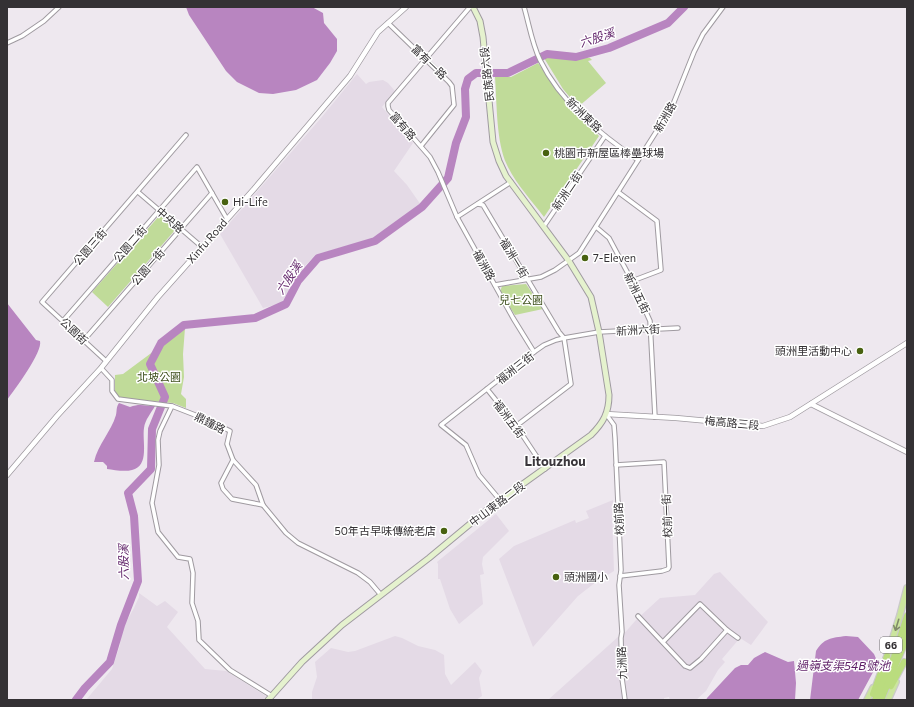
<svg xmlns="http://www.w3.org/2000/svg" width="914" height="707" font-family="Commissioner,'Noto Sans TC',sans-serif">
<rect width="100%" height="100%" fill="#eee8ef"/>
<g fill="#e4dae6">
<path d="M357,74L366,84L369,82L383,80L388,83L395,91L382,107L413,143L394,171L407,185L421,205L376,239L360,244L349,245L315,255L294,278L287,297L279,304L263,308L220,234L321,118Z"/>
<path d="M613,500V512L612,514L614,571L596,582L578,596L533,647L499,559L514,546L575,520L576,523L589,518L586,511Z"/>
<path d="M496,514L509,531L483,557L482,564L484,574L480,575L483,604L459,624L450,609L440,579H438V564L437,562Z"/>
<path d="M720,572L768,622L751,645L740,638L722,659L725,662L718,670L706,691L696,700H670L669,697L664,698V700H627L622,642V636L636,620L660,598L695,595L714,574Z"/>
<path d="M139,593L157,606L165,601L178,612L167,627L205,669L226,671L266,696L263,700H86L112,669L120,645L121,631L134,608L139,597Z"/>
<path d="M395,636L402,638L418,646L435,650L444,655L445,674L451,685L475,662L482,671L479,678L482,696L476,700H312V692L317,677L315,662L331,648L348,652L355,651Z"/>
<path d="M618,637L623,700H548Z"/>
</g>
<g fill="#c0db99">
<path d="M552,55L590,58L592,60L588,61L606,83L578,107L563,89L544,58Z"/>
<path d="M538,63L567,103L599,136L544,217C531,200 516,184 507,165C496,142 497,103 495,77H511Z"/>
<path d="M160,215L176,229L108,307L92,292Z"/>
<path d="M526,284L543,309L515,315L500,292L502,286Z"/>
<path d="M185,328L183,354L184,377L181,394L186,399V408L173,403L120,398L115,391V375L123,374Z"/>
</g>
<g fill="#b885c0">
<path d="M186,7H312L323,13L324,23L337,39V51L330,63L317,80L296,90L273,94L259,93L237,82L226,71L189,15Z"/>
<path d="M7,303L36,340L40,341C43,352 15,389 7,400Z"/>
<path d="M119,403L130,407C140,403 145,406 155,406C151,413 145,420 144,428C142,441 150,466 132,470C125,472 114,470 107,469V466L103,462H94C98,444 111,432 116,415C117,411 116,407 119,403Z"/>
<path d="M846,636L858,637L874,654L878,663L858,700H810L816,651C824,638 831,638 846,636Z"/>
<path d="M765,652L788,662L794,661L796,683L795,700H706L707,698L735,668L741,665H748L754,658Z"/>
</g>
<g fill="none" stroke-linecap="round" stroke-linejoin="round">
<path stroke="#b885c0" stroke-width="8" d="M76,700L85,688L110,662L121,625L138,581L134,516L128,493L151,469L152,429L165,397L150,364L161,343L184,325L255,318L286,304L298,281L318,258L375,241L422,207L448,178L456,143L466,117L465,89L468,79L476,73H508L547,54L576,57L609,48L668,23L684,7"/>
<defs>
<g id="minor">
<path d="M470,7L388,103V106L389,110L430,157L438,172L457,217L513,318L534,352"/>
<path d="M524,7C529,24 532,44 540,60C561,103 600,134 638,160"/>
<path d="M388,23L449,82L452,86L454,105L421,146"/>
<path d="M7,43L22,36L44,21L59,7"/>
<path d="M138,192L202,247"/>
<path d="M618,192L657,221L661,270L632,281"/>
<path d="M478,204L483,205L559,332L564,338L571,384L516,426"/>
<path d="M457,217L511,182"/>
<path d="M544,226L605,136"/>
<path d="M596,227L609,238L632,281L650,321L655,417"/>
<path d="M495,285L541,277L555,270L579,253L672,107L694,52L703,34L723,7"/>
<path d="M63,321L197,167L227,219"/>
<path d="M84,340L212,193"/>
<path d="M106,361L42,302L186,135"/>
<path d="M101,368L112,380V391L118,399L172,406L208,420L230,431L227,444L233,460L221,483L223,489L232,499L263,505L286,533L298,543L358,573L370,582L381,595"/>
<path d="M487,389L515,424L545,469"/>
<path d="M172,406L160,431L158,440L159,465L152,503L158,532L178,557L190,559L193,573L192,603L198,621L199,640L230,670L272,696"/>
<path d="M606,414L614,425L615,438L621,570L619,585L622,632L621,638L622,678L625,700"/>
<path d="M233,460L256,485L263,505"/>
<path d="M616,465L664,462L669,567L668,569L662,571L620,576"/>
<path d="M500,500L479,475L466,445L441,425L534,352L544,345L556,340L564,338L599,332L678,328"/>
<path d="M638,616L685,666L690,668L701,659L727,630"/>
<path d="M663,642L700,604L727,630L738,638"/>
</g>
<g id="tertiary">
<path d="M811,404L907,452"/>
<path d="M606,414L676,418L763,426L790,417L907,343"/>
<path d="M7,475L57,416L101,368L158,297L254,189L350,76L378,32L406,7"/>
</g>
<path id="secondary" d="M268,700L302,662L342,625L429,558L488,509L591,435C603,423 609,413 609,395L599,332L591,297L569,261L506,176L499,161L493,142L483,37L480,21L473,7"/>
<g id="primary">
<path d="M886,660L900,615L907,588"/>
<path d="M867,700L873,688"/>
<path d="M888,700L896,682"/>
</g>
<g id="trunk">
<path d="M891,686L904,662"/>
<path d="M873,694L887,656"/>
<path d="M875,700L894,657L907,616"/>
<path d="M881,700L903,647L907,632"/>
</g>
</defs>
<use href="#minor" stroke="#9f9aa0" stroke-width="5.5"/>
<use href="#tertiary" stroke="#9f9aa0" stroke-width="6"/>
<use href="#secondary" stroke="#9f9aa0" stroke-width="7"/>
<use href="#primary" stroke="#cac9ca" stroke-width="8"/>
<use href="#trunk" stroke="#cac9ca" stroke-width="8"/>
<use href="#minor" stroke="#fff" stroke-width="3.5"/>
<use href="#tertiary" stroke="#fff" stroke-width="4.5"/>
<use href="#secondary" stroke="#e5f2ce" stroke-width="5"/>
<use href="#primary" stroke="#cbe59e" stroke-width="5.5"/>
<use href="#trunk" stroke="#badc7e" stroke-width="6"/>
</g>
<defs><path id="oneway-shaft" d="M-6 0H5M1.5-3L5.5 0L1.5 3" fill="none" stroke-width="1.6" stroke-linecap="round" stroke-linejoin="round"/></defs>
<use stroke="#808b69" href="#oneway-shaft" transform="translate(897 625) rotate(107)"/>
<g fill="#486110" stroke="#fff" stroke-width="1.5">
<circle cx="546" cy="153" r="4"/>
<circle cx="225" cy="202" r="4"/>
<circle cx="585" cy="258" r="4"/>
<circle cx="860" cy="351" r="4"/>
<circle cx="444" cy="531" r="4"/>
<circle cx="556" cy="577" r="4"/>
</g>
<g text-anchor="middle" stroke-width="3" stroke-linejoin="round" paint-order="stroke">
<rect fill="#fff" stroke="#716f71" stroke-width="1" x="880" y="637" width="22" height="16" rx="3"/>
<g font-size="10" font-weight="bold" fill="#343134">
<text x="891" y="649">66</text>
</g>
<g font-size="11" fill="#343134" stroke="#fff">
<text transform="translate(429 62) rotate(44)" y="4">富有一路</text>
<text transform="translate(487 74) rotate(-96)" y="4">民族路六段</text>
<text transform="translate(584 115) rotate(44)" y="4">新洲東路</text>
<text transform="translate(665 117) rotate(-60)" y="4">新洲路</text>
<text transform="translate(403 126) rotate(49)" y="4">富有路</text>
<text transform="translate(567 191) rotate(-56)" y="4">新洲二街</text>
<text transform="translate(170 220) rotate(41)" y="4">中央路</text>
<text transform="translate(207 241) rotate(-49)" y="4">Xinfu Road</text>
<text transform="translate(130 244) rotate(-49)" y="4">公園二街</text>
<text transform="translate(90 247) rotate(-49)" y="4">公園三街</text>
<text transform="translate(514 258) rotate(59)" y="4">福洲一街</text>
<text transform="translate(484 265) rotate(61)" y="4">福洲路</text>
<text transform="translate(148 267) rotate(-49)" y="4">公園一街</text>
<text transform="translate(637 293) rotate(64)" y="4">新洲五街</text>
<text transform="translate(638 330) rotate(-3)" y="4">新洲六街</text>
<text transform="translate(74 331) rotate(43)" y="4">公園街</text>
<text transform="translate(515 368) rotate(-38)" y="4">福洲三街</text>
<text transform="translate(509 419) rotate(53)" y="4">福洲五街</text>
<text transform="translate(210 423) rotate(27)" y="4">鼎鐘路</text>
<text transform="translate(732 423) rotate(5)" y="4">梅高路三段</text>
<text transform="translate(497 504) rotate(-37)" y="4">中山東路二段</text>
<text transform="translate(667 516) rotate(-92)" y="4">校前一街</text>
<text transform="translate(619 519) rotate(-93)" y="4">校前路</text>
<text transform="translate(622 663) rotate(-93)" y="4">九洲路</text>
</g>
<g font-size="11" fill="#343134" stroke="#fff" text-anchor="start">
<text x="554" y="157">桃園市新屋區棒壘球場</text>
<text x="233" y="206">Hi-Life</text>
<text x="593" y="262">7-Eleven</text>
<text x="852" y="355" text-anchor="end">頭洲里活動中心</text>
<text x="436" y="535" text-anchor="end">50年古早味傳統老店</text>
<text x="564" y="581">頭洲國小</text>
</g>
<g font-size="11" fill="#3c4e1a" stroke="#fff">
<text x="521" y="304">兒七公園</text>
<text x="159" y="381">北坡公園</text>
</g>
<g font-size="12" font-style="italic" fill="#5e1f67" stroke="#fff">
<text transform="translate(597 38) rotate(-18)" y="4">六股溪</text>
<text transform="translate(289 278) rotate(-56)" y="4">六股溪</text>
<text transform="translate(124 562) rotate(-91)" y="4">六股溪</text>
<text x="843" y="670">過嶺支渠54B號池</text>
</g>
<g font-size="13" font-weight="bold" fill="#3a363b" stroke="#fff">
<text x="555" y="466">Litouzhou</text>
</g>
</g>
<rect width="914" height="707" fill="none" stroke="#343134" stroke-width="16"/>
</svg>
